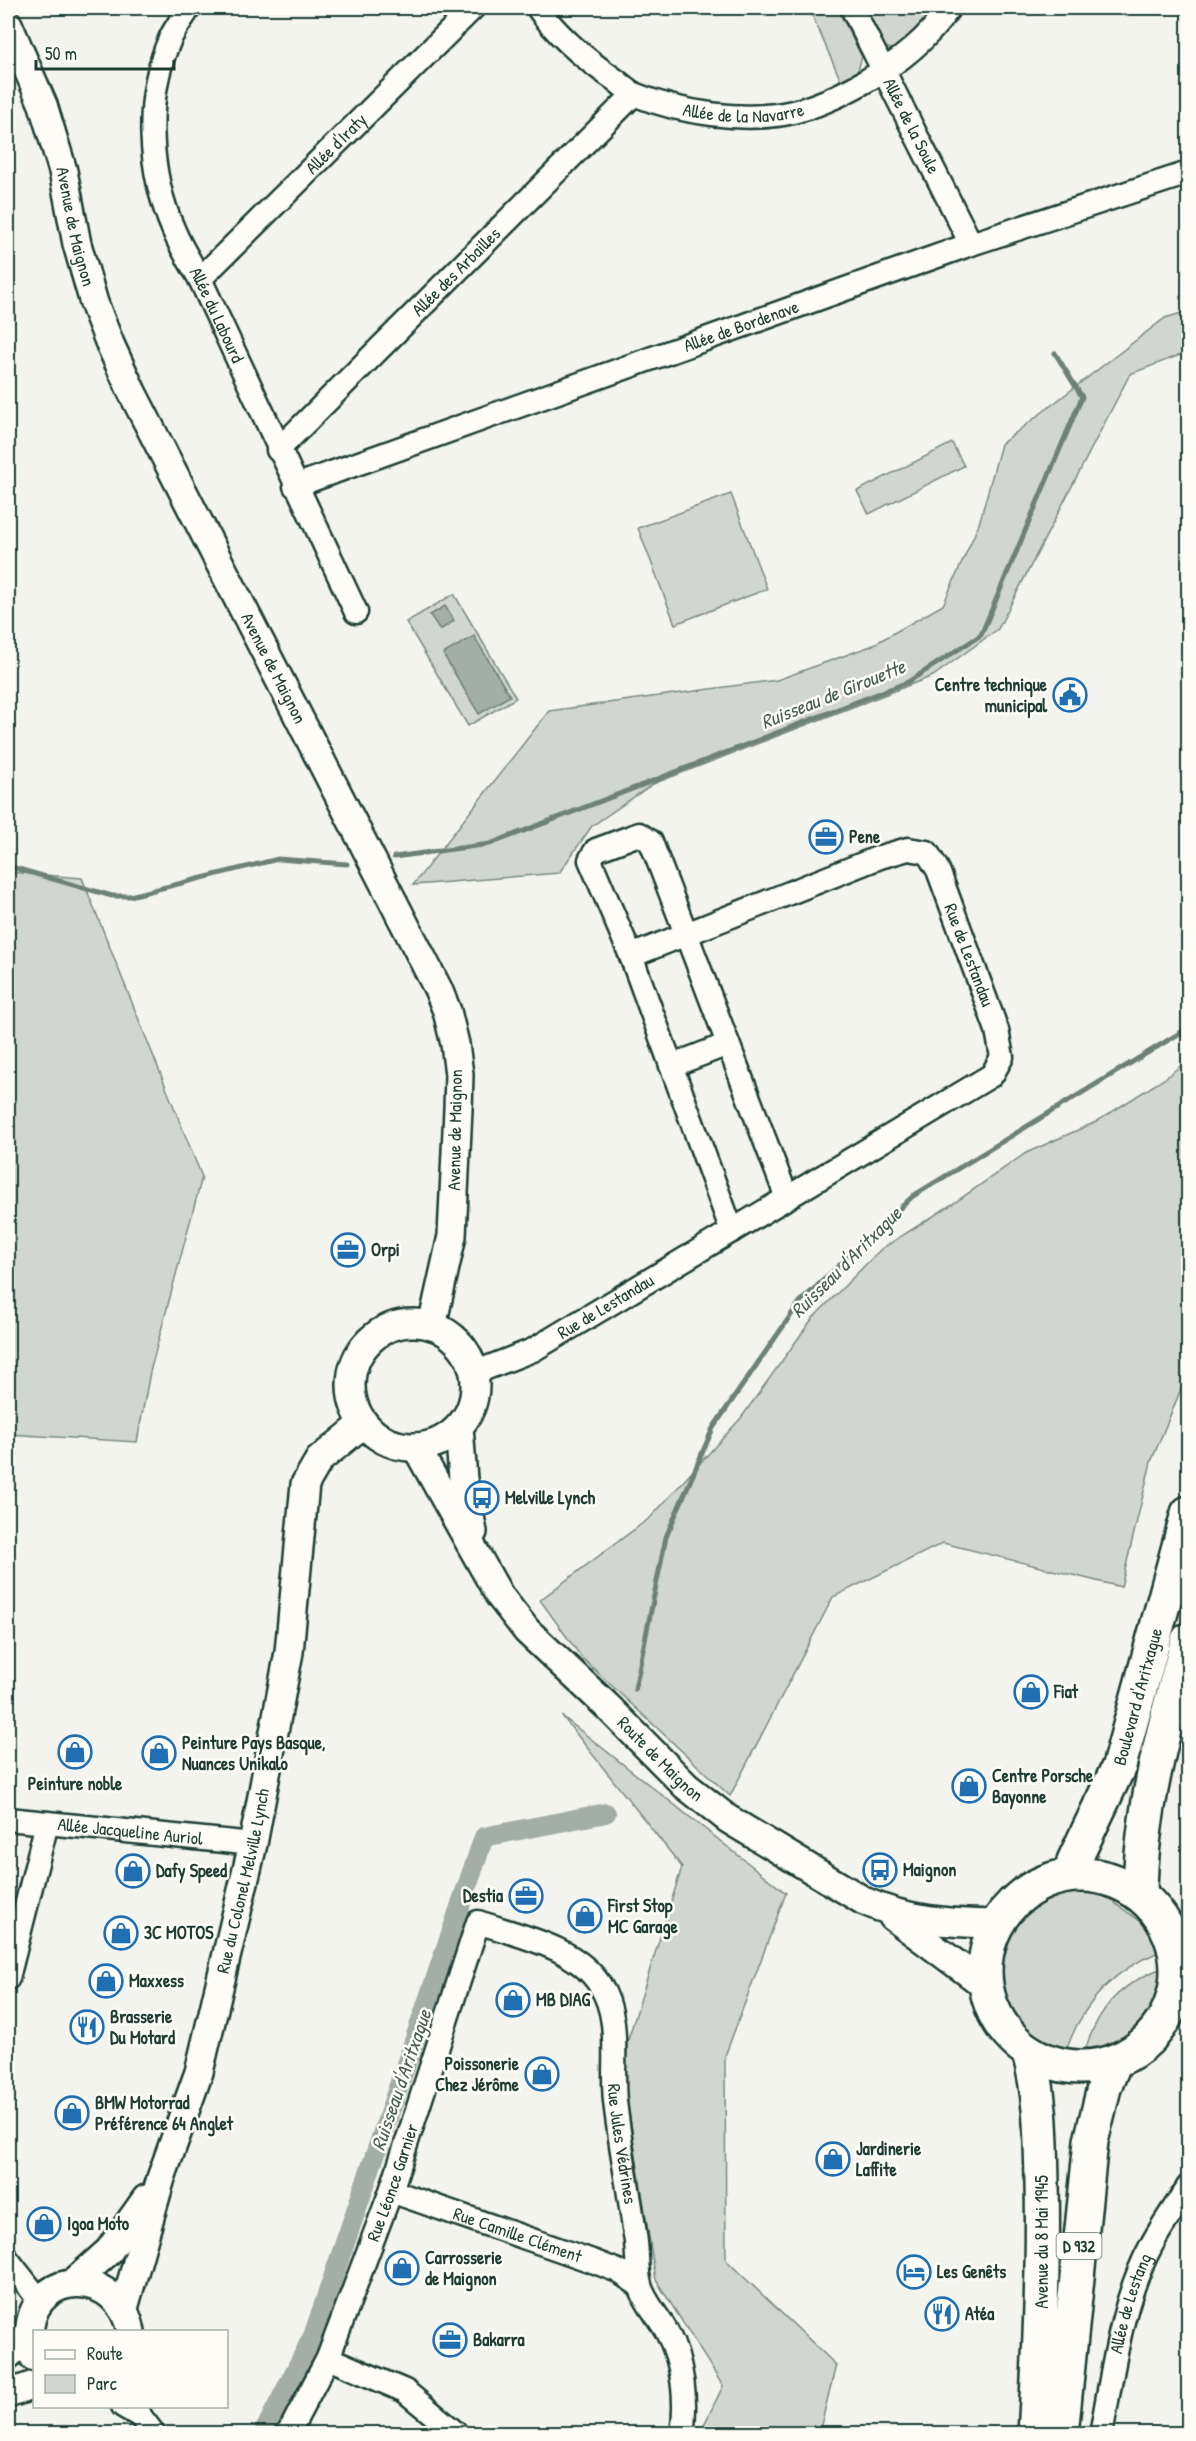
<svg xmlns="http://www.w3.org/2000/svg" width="1196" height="2441" font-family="'Patrick Hand',sans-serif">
<rect width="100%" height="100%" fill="#f4f4ef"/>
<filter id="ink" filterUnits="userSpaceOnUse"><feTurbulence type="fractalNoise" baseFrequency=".0167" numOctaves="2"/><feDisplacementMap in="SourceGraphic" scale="12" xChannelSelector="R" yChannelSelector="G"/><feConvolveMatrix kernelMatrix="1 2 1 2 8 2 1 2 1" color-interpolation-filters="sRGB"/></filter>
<g filter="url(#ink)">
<g fill="#d1d6d1" stroke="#788a82" stroke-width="1.5">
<path d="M809,8H837L862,57L857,73L841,81Z"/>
<path d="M865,8H937L894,51L884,46Z"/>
<path d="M1188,311V352L1130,374L998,629L933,676L653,784L592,826L559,873L413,885L549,711L777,680L871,646L943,605L979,524L1001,444L1165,318Z"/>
<path d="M952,443L964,466L869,514L857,491Z"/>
<path d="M731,494L767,589L675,624L638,528Z"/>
<path d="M454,594L516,698L468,726L406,622Z"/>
<path d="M8,872L82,878L202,1177L150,1372L137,1442L8,1434Z"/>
<path d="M1188,1060V1372L1151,1462L1121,1587L943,1543L833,1597L730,1796L582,1658L540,1600L651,1517L741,1418L812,1319L881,1249L954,1203L1026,1153L1096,1122L1164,1079Z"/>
<path d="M562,1716L786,1893L725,2056L726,2260L836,2365L819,2433H700L723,2386L656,2280L621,2062L682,1867Z"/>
<path d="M1080,1886L1106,1890L1116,1904L1153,1930L1159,1952C1113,1970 1082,2004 1066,2051C1050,2046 1035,2040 1022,2028C975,1986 996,1911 1053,1890C1061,1887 1071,1887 1080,1886Z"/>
<path d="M1162,1968C1157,2018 1133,2044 1084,2054C1097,2009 1118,1985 1162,1968Z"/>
</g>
<g fill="#a3aea7" stroke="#6e8179" stroke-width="1.5">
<path d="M445,606L454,621L440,630L430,615Z"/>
<path d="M474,636L510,696L479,714L443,654Z"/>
</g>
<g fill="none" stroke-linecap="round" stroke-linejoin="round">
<g stroke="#6e8179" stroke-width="5">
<path d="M394,857L490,844L908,682L981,635L1082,397L1055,353"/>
<path d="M8,866L112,896H130L278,859L347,864"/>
<path d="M635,1689L666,1537L713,1428L800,1302L913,1196L1188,1028"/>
</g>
<path stroke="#a3aea7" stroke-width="20" d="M263,2434L313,2336L484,1837L606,1813"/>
<defs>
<g id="minor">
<path id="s1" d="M189,8C183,18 175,28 170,39C144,98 148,172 174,231C181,248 191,263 200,279L356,612"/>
<path id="s2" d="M538,8C558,37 585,59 614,79C621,84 628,91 636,95C681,113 745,123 793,112C818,106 841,95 864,82C897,64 928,39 949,8"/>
<path id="s3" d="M852,8L971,244"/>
<path id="s4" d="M200,279L473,8"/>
<path id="s5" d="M278,450L634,94"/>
<path id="s6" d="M295,486L971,244L1188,173"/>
<path d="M671,1066L728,1044"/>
<path d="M732,1231L631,956L590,860L596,850L639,834L651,842L787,1198"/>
<path id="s7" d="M474,1373L533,1350L992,1075L1002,1057L997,1030L938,870L927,852L908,849L880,857L631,956"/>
<path id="s8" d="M8,1819L253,1844"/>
<path d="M8,1978L47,1823"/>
<path id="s9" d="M391,2191L595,2262L618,2271L640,2286"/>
<path d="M8,2260L40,2301"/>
<path d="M328,2358L405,2391L457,2434"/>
<path d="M123,2406L140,2416L137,2406"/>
<path d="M140,2416L154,2434"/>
<path id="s10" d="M288,2434L328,2358L391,2191L478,1922C519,1936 575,1946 600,1985C622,2020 611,2062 615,2101C620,2146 629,2190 635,2235C638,2251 636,2269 640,2285C644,2301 659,2317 667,2332C683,2362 687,2400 682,2434"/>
<path id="s11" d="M1101,2434C1113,2372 1121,2301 1151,2246C1162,2225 1176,2206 1188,2187"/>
</g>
<g id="tertiary">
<path id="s12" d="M8,24L43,105L63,171L77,244L94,303L110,344L132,392L438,989L447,1011L455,1044L459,1074L458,1109L452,1236L432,1326"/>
<circle cx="413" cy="1385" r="62"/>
<path d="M459,1427L463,1479L473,1532"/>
<path id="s13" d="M416,1447L499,1595L527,1631L607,1706L686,1786L728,1819L864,1901C909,1921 948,1923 996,1924"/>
<path d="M893,1917L986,1986"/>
<path d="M73,2283L109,2251L146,2199"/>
<path id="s14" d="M124,2308L161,2178L199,2072L253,1844L289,1652L305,1484L319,1460L364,1423"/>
<path d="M8,2355L28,2337"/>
<path d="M34,2357C29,2347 28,2336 30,2326C38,2268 120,2269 131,2332"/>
<path d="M8,2394L34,2385"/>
</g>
<g id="secondary">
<path d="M1171,1934L1188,1939"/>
<path d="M1176,1993L1188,1982"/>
</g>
<g id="primary">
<path id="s15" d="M1073,1874L1074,1861L1119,1766L1188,1513"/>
<circle cx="1081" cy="1971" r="96"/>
<path d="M1140,1894C1141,1807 1165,1724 1188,1640"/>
<path d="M1029,2052C1041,2095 1041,2138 1042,2183C1044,2267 1040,2350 1035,2434"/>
<path d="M1061,2434L1091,2141L1104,2088L1115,2061"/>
</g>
</defs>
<use href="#minor" stroke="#1f3d34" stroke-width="27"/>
<use href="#tertiary" stroke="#1f3d34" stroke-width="32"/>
<use href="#secondary" stroke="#1f3d34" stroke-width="36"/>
<use href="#primary" stroke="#1f3d34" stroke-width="38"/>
<use href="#minor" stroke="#fdfcf7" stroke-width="22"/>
<use href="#tertiary" stroke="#fdfcf7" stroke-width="27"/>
<use href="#secondary" stroke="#fdfcf7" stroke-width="32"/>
<use href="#primary" stroke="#fdfcf7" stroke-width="33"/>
</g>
</g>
<defs>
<symbol id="civic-ring" viewBox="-11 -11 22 22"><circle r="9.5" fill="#fdfcf7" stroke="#1f6fb2" stroke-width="1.5"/><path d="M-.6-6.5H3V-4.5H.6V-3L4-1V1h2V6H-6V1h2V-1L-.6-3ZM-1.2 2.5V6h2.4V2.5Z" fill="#1f6fb2"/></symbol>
<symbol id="office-ring" viewBox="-11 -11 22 22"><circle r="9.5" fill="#fdfcf7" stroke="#1f6fb2" stroke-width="1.5"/><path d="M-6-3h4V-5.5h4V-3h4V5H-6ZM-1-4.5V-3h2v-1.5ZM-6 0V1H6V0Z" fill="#1f6fb2"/></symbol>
<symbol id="bus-ring" viewBox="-11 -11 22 22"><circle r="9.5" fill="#fdfcf7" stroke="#1f6fb2" stroke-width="1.5"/><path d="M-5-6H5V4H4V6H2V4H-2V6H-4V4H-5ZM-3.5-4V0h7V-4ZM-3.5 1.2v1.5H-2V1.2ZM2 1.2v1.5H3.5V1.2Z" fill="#1f6fb2"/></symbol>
<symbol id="shop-ring" viewBox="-11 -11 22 22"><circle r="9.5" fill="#fdfcf7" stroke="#1f6fb2" stroke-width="1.5"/><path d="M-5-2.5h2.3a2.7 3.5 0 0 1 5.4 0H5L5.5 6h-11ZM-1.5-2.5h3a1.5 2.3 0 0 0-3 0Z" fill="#1f6fb2"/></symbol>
<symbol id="restaurant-ring" viewBox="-11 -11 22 22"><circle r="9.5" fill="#fdfcf7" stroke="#1f6fb2" stroke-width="1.5"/><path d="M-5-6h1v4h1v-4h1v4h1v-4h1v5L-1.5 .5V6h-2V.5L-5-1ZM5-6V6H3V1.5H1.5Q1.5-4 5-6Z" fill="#1f6fb2"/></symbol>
<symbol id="hotel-ring" viewBox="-11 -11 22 22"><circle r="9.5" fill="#fdfcf7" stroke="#1f6fb2" stroke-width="1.5"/><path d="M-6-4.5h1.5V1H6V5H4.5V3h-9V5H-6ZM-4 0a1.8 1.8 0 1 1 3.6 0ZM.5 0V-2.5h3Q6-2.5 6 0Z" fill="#1f6fb2"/></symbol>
</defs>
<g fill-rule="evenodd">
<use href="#civic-ring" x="1051" y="676" width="38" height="38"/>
<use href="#office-ring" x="807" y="818" width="38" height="38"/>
<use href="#office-ring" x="329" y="1231" width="38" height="38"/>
<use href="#bus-ring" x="463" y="1479" width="38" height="38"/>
<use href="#shop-ring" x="1012" y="1673" width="38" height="38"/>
<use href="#shop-ring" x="56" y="1733" width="38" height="38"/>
<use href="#shop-ring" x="140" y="1734" width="38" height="38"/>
<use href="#shop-ring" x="950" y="1767" width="38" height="38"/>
<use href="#bus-ring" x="861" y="1851" width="38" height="38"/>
<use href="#shop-ring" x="114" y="1852" width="38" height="38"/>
<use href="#office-ring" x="507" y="1877" width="38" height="38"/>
<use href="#shop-ring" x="566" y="1897" width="38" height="38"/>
<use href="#shop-ring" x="102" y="1914" width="38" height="38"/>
<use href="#shop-ring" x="87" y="1962" width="38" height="38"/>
<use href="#shop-ring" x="494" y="1981" width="38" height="38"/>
<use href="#restaurant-ring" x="68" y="2008" width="38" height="38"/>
<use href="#shop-ring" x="523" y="2055" width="38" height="38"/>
<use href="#shop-ring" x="53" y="2094" width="38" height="38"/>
<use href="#shop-ring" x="814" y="2140" width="38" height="38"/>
<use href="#shop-ring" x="25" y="2205" width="38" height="38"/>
<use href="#shop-ring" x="383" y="2249" width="38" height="38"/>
<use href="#hotel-ring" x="895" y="2253" width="38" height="38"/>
<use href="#restaurant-ring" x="923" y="2295" width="38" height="38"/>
<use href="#office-ring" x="431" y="2321" width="38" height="38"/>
</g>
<g text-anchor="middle" stroke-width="5" stroke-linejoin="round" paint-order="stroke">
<rect fill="#fdfcf7" stroke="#62766e" stroke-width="1.5" x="1056.5" y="2233" width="45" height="26" rx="4.5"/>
<g font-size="16" font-weight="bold" fill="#1f3d34">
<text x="1079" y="2252">D 932</text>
</g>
<g font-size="18" fill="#1f3d34" stroke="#fdfcf7">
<text dy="6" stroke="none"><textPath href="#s2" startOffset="242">Allée de la Navarre</textPath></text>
<text dy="6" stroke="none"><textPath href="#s3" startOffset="132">Allée de la Soule</textPath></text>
<text dy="6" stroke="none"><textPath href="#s4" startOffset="192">Allée d'Iraty</textPath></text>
<text dy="6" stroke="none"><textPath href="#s12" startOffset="214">Avenue de Maignon</textPath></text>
<text dy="6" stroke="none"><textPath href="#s5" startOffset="252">Allée des Arbailles</textPath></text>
<text dy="6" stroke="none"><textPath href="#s1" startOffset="328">Allée du Labourd</textPath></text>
<text dy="6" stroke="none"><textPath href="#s6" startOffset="474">Allée de Bordenave</textPath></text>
<text dy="6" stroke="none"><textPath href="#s12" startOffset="700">Avenue de Maignon</textPath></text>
<text transform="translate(969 955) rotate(69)" y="6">Rue de Lestandau</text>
<text transform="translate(455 1130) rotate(-89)" y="6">Avenue de Maignon</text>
<text dy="6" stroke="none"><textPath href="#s7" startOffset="148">Rue de Lestandau</textPath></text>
<text dy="6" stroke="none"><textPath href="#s15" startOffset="190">Boulevard d'Aritxague</textPath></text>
<text dy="6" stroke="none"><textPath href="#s13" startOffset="400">Route de Maignon</textPath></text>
<text dy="6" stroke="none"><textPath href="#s8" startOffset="123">Allée Jacqueline Auriol</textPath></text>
<text dy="6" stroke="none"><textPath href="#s14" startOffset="444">Rue du Colonel Melville Lynch</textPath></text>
<text dy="6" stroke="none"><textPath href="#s10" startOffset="849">Rue Jules Védrines</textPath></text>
<text dy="6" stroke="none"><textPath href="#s10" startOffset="273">Rue Léonce Garnier</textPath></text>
<text dy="6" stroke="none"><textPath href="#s9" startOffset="134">Rue Camille Clément</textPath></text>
<text transform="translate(1042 2242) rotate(-90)" y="6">Avenue du 8 Mai 1945</text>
<text dy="6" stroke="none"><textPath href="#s11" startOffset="134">Allée de Lestang</textPath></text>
</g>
<g font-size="18" font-weight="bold" fill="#1f3d34" stroke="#fdfcf7" text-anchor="start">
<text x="1047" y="691" text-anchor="end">Centre technique<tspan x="1047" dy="21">municipal</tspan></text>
<text x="849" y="843">Pene</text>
<text x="371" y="1256">Orpi</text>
<text x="505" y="1504">Melville Lynch</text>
<text x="1054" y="1698">Fiat</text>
<text x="182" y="1749">Peinture Pays Basque,<tspan x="182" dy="21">Nuances Unikalo</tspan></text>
<text x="992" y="1782">Centre Porsche<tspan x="992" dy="21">Bayonne</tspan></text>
<text x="75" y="1790" text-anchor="middle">Peinture noble</text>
<text x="903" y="1876">Maignon</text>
<text x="156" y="1877">Dafy Speed</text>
<text x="503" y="1902" text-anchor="end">Destia</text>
<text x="608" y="1912">First Stop<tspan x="608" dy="21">MC Garage</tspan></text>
<text x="144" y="1939">3C MOTOS</text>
<text x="129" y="1987">Maxxess</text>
<text x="536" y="2006">MB DIAG</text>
<text x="110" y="2023">Brasserie<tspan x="110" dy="21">Du Motard</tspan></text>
<text x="519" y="2070" text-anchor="end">Poissonerie<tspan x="519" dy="21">Chez Jérôme</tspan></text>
<text x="95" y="2109">BMW Motorrad<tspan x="95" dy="21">Préférence 64 Anglet</tspan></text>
<text x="856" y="2155">Jardinerie<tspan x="856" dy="21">Laffite</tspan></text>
<text x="67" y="2230">Igoa Moto</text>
<text x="425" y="2264">Carrosserie<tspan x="425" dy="21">de Maignon</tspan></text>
<text x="937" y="2278">Les Genêts</text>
<text x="965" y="2320">Atéa</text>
<text x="473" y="2346">Bakarra</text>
</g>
<g font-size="20" font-style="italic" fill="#475f56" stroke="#fdfcf7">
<text transform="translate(833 694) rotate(-22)" y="7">Ruisseau de Girouette</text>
<text transform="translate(846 1262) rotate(-45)" y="7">Ruisseau d'Aritxague</text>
<text transform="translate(401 2080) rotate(-71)" y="7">Ruisseau d'Aritxague</text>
</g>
</g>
<rect width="1196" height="2441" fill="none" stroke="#fdfcf7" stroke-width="30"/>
<rect x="15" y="15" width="1166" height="2411" fill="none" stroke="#1f3d34" stroke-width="2" filter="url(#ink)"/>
<rect x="33" y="2330" width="195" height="78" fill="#fdfcf7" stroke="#a4b0a9" stroke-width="1.5"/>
<rect x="45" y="2350" width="30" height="9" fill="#fdfcf7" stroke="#a4b0a9" stroke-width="1.5"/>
<text x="87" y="2360" font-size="18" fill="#1f3d34">Route</text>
<rect x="45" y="2375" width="30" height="18" fill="#d1d6d1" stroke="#a4b0a9" stroke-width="1.5"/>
<text x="87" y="2390" font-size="18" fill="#1f3d34">Parc</text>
<path d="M36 60v9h138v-9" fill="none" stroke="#1f3d34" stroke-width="3"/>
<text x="45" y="60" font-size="18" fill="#1f3d34" stroke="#fdfcf7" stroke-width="4.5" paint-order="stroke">50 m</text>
</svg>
